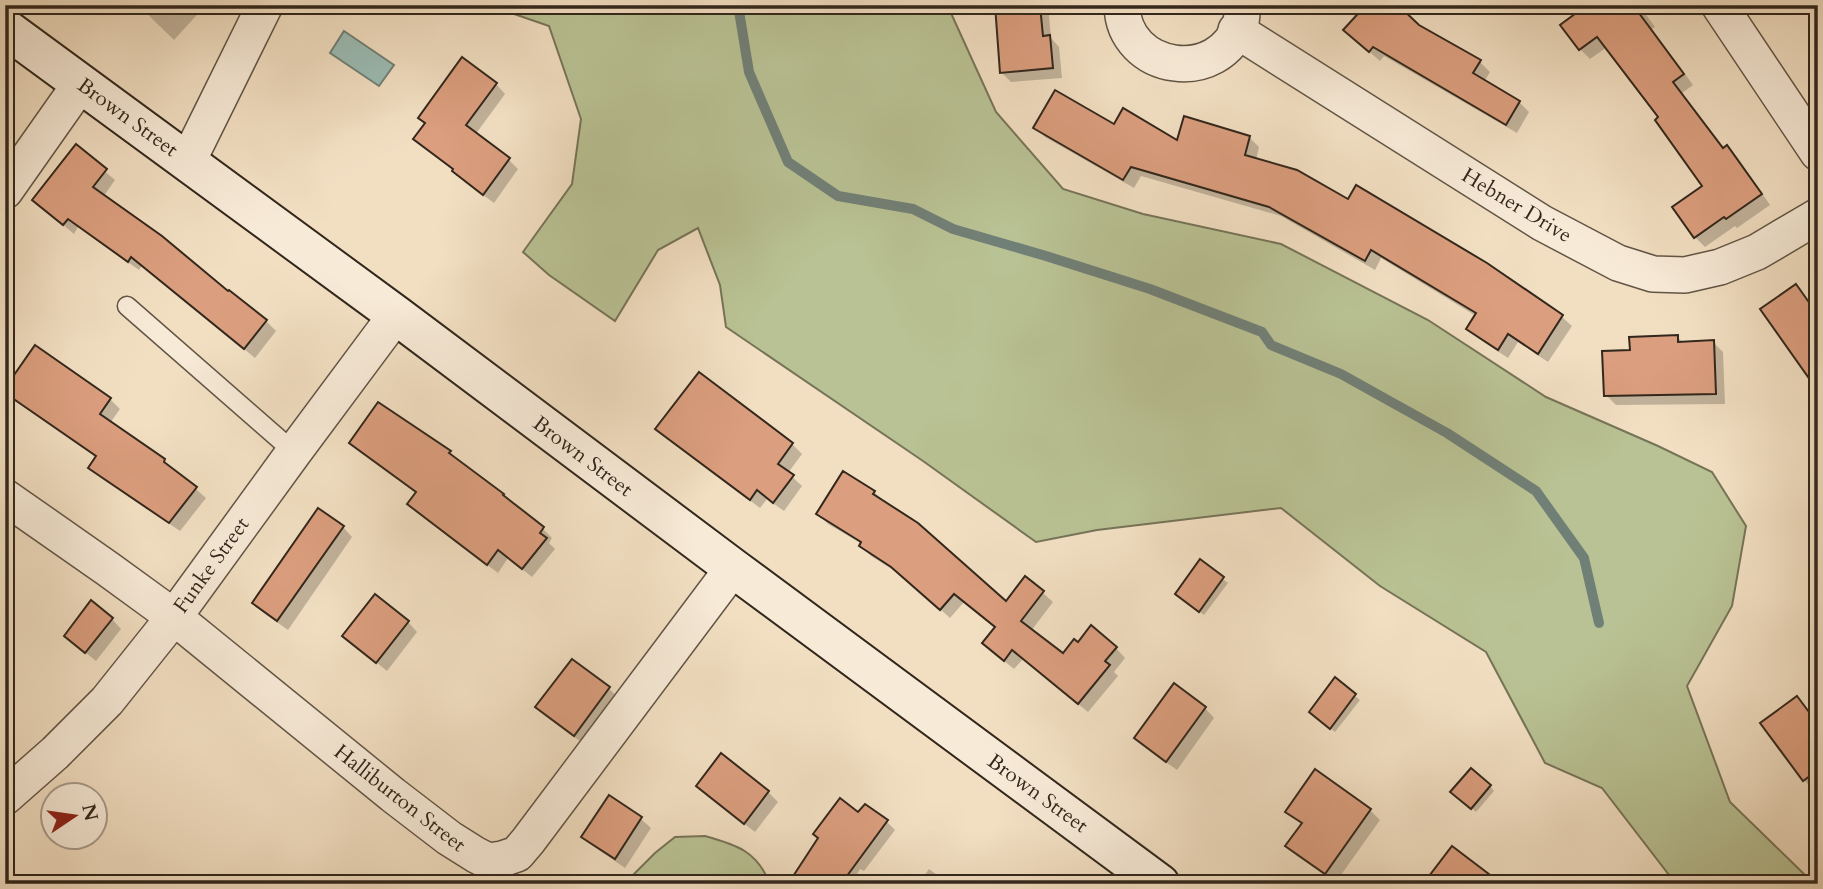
<svg xmlns="http://www.w3.org/2000/svg" width="1823" height="889" font-family="Cardo,serif">
<rect width="100%" height="100%" fill="#f2dfc2"/>
<filter id="stains"><feTurbulence type="fractalNoise" baseFrequency=".00286" numOctaves="4"/><feColorMatrix values="0 0 0 0 .2 0 0 0 0 .09 0 0 0 0 .02 0 0 0 .5 -.17"/></filter>
<radialGradient id="worn" r=".72"><stop offset=".6" stop-color="#630" stop-opacity="0"/><stop offset="1" stop-color="#630" stop-opacity=".3"/></radialGradient>
<g fill="#b9c294" stroke="#767458" stroke-width="2">
<path d="M488,5H950V11L996,112L1063,189L1143,214L1281,244L1428,320L1546,397L1658,446L1712,472L1746,526L1732,606L1687,686L1730,802L1804,874L1806,884H1676L1602,788L1545,763L1486,652L1380,586L1281,508L1097,530L1036,542L923,461L726,327L720,285L698,228L658,250L615,321L549,275L523,252L572,184L581,119L549,26Z"/>
<path d="M705,836C737,845 757,851 770,884H624L655,853L675,837Z"/>
</g>
<path fill="#9bbcb4" stroke="#718077" stroke-width="2" d="M344,31L394,65L379,86L330,53Z"/>
<g fill="#0003">
<path d="M138,5H206L174,40Z"/>
<path d="M996,5H1048L1051,38L1059,47L1062,78L1011,82L1001,72Z"/>
<path d="M1343,5H1411L1404,14L1418,26L1480,62L1490,72L1484,82L1519,102L1529,112L1517,133L1384,56L1380,61L1356,40L1357,18Z"/>
<path d="M1583,5H1639L1655,27L1652,29L1693,85L1682,93L1724,149L1727,147L1737,157L1770,205L1737,228L1735,226L1705,247L1695,237L1704,187L1660,118L1607,47L1590,59L1580,49L1586,9Z"/>
<path d="M496,84L505,94L475,135L509,160L518,169L494,203L464,181L454,171L425,148L415,139L426,124Z"/>
<path d="M1114,126L1178,142L1249,137L1259,147L1256,160L1486,265L1562,317L1572,326L1548,362L1518,342L1508,358L1478,338L1468,328L1476,316L1381,258L1375,270L1281,216L1141,176L1134,188L1045,137L1035,127Z"/>
<path d="M76,147L115,180L103,197L266,321L276,331L255,358L142,265L139,270L78,227L74,234L34,200Z"/>
<path d="M1677,337L1684,343L1713,342L1723,352L1725,404L1616,405L1606,395L1632,352Z"/>
<path d="M700,374L792,444L802,454L788,473L802,486L784,511L767,499L760,508L667,438L657,429Z"/>
<path d="M5,391L110,399L120,409L110,423L164,461L206,498L180,531L100,477L90,467L97,458L15,401Z"/>
<path d="M351,443L449,452L459,462L543,529L552,538L549,543L555,549L532,577L508,558L498,573L418,513L409,504L417,493L360,452Z"/>
<path d="M874,492L1006,604L1026,579L1043,593L1053,602L1031,631L1063,656L1116,648L1125,658L1114,672L1118,676L1088,712L1023,659L1014,669L994,653L984,643L996,628L964,602L950,618L903,576L871,556L861,546L862,544L828,524L818,514Z"/>
<path d="M343,527L352,537L288,630L264,613L254,603Z"/>
<path d="M1200,562L1228,583L1204,615L1181,598Z"/>
<path d="M112,619L121,629L96,661L76,645Z"/>
<path d="M408,622L417,632L387,671L344,636Z"/>
<path d="M572,661L609,689L619,698L584,744L547,717L538,707Z"/>
<path d="M1335,680L1360,700L1335,732L1315,716Z"/>
<path d="M1797,698L1818,723V787L1814,790L1804,780L1763,724Z"/>
<path d="M1205,708L1214,718L1177,770L1146,748L1137,738Z"/>
<path d="M698,786L768,792L778,802L755,832L708,796Z"/>
<path d="M1490,786L1494,791L1476,812L1457,796Z"/>
<path d="M609,797L641,819L651,828L625,868L593,846L583,836Z"/>
<path d="M1370,810L1380,820L1336,882L1297,856L1288,846L1302,825L1287,811Z"/>
<path d="M859,814L887,822L895,830L864,871L860,869L851,884H790L820,838Z"/>
<path d="M929,869L949,884H918Z"/>
</g>
<g fill="none" stroke-linecap="round" stroke-linejoin="round">
<path stroke="#718077" stroke-width="10" d="M738,5L749,72L788,162L838,196L913,209L953,229L1046,256L1150,289L1262,332L1271,345L1341,374L1447,433L1536,491L1584,558L1599,623"/>
</g>
<g fill="#db9e7e" stroke="#32271c" stroke-width="2">
<path d="M995,5H1040L1043,36L1050,35L1053,68L1000,73Z"/>
<path d="M1366,5H1398L1419,25L1481,60L1473,73L1520,101L1506,125L1373,47L1369,52L1343,30Z"/>
<path d="M1587,5H1633L1684,74L1673,82L1723,148L1727,145L1762,194L1726,219L1724,217L1694,238L1672,207L1702,186L1655,120L1658,117L1597,37L1579,50L1560,25Z"/>
<path d="M462,57L497,83L466,125L510,158L483,195L452,171L453,169L413,139L425,123L418,118Z"/>
<path d="M1055,90L1114,124L1123,108L1177,140L1184,116L1250,136L1245,155L1297,170L1348,199L1356,185L1487,263L1563,315L1538,354L1508,334L1498,350L1466,329L1476,313L1371,250L1365,261L1269,207L1131,167L1123,180L1033,128Z"/>
<path d="M76,144L107,169L93,187L162,236L228,291L229,290L267,320L244,349L131,257L128,262L68,219L63,225L32,200Z"/>
<path d="M1796,284L1818,315V391L1760,309Z"/>
<path d="M1678,335V342L1714,340L1716,394L1604,396L1602,351L1630,350L1629,337Z"/>
<path d="M35,345L111,398L100,414L165,459L164,462L197,487L169,523L88,468L96,456L5,393V388Z"/>
<path d="M699,372L793,443L778,464L794,475L773,503L757,490L750,500L655,429Z"/>
<path d="M378,402L451,451L449,453L504,494L503,495L544,527L540,533L547,538L522,569L498,550L487,565L407,504L416,492L349,443Z"/>
<path d="M843,471L875,491L873,494L918,523L1006,601L1025,576L1044,591L1021,621L1063,653L1074,639L1078,642L1091,625L1117,647L1105,661L1110,665L1078,704L1012,650L1004,661L982,643L995,627L954,594L940,610L891,567L859,546L861,542L816,514Z"/>
<path d="M318,508L344,526L277,621L252,603Z"/>
<path d="M1200,559L1224,577L1199,612L1175,594Z"/>
<path d="M375,594L409,621L376,663L342,636Z"/>
<path d="M91,600L113,618L85,653L64,636Z"/>
<path d="M572,659L610,687L574,736L535,707Z"/>
<path d="M1335,677L1356,694L1330,729L1309,712Z"/>
<path d="M1174,683L1206,707L1166,762L1134,738Z"/>
<path d="M1797,696L1818,724V770L1803,781L1760,723Z"/>
<path d="M721,753L769,791L744,824L696,786Z"/>
<path d="M1471,768L1491,785L1471,809L1450,792Z"/>
<path d="M1315,769L1371,809L1325,874L1285,846L1302,823L1285,812Z"/>
<path d="M609,795L642,817L615,859L581,837Z"/>
<path d="M840,798L858,812L865,804L888,820L841,884H788L818,838L813,834Z"/>
<path d="M1452,846L1502,884H1423Z"/>
</g>
<g fill="none" stroke-linecap="round" stroke-linejoin="round">
<defs>
<path id="lane" d="M127,306L294,452"/>
<g id="street">
<path d="M1122,5C1123,73 1221,86 1241,22C1242,17 1242,10 1243,5"/>
<path d="M1719,5L1818,153"/>
<path d="M1236,30L1542,223L1618,263L1653,274L1685,275L1720,267L1757,252L1818,216"/>
<path d="M188,161L265,5"/>
<path d="M5,191L81,83"/>
<path d="M5,497L108,569L174,617L393,795L449,838L476,855L488,861L502,859L517,854L528,841L733,568"/>
<path d="M5,797L55,753L107,701L174,617L294,452L396,315"/>
</g>
<path id="secondary" d="M5,28L396,315L733,568L1160,884"/>
</defs>
<use href="#lane" stroke="#625546" stroke-width="21"/>
<use href="#street" stroke="#625546" stroke-width="38"/>
<use href="#secondary" stroke="#32271c" stroke-width="42"/>
<use href="#lane" stroke="#f7ead7" stroke-width="18"/>
<use href="#street" stroke="#f7ead7" stroke-width="35"/>
<use href="#secondary" stroke="#f7ead7" stroke-width="38"/>
</g>
<g text-anchor="middle" stroke-width="6" stroke-linejoin="round" paint-order="stroke">
<g font-size="21" fill="#32271c" stroke="#f7ead7">
<text transform="translate(128 117) rotate(36)" y="7">Brown Street</text>
<text transform="translate(1517 205) rotate(31)" y="7">Hebner Drive</text>
<text transform="translate(583 456) rotate(37)" y="7">Brown Street</text>
<text transform="translate(211 565) rotate(-54)" y="7">Funke Street</text>
<text transform="translate(1038 793) rotate(36)" y="7">Brown Street</text>
<text transform="translate(400 798) rotate(38)" y="7">Halliburton Street</text>
</g>
</g>
<rect width="1823" height="889" fill="none" stroke="#f2dfc2" stroke-width="28"/>
<rect x="7" y="7" width="1809" height="875" fill="none" stroke="#32271c" stroke-width="3.5"/>
<rect x="14" y="14" width="1795" height="861" fill="none" stroke="#32271c" stroke-width="2"/>
<g transform="translate(74 816) rotate(77)"><circle r="33" fill="#f7ead7" stroke="#a89c8c" stroke-width="2"/>
<path d="M0-5L12 26L0 18L-12 26Z" fill="#8f2418"/>
<text y="-10" font-size="19" font-weight="bold" text-anchor="middle" fill="#32271c">N</text>
</g>
<rect width="100%" height="100%" filter="url(#stains)"/>
<rect width="100%" height="100%" fill="url(#worn)"/>
</svg>
